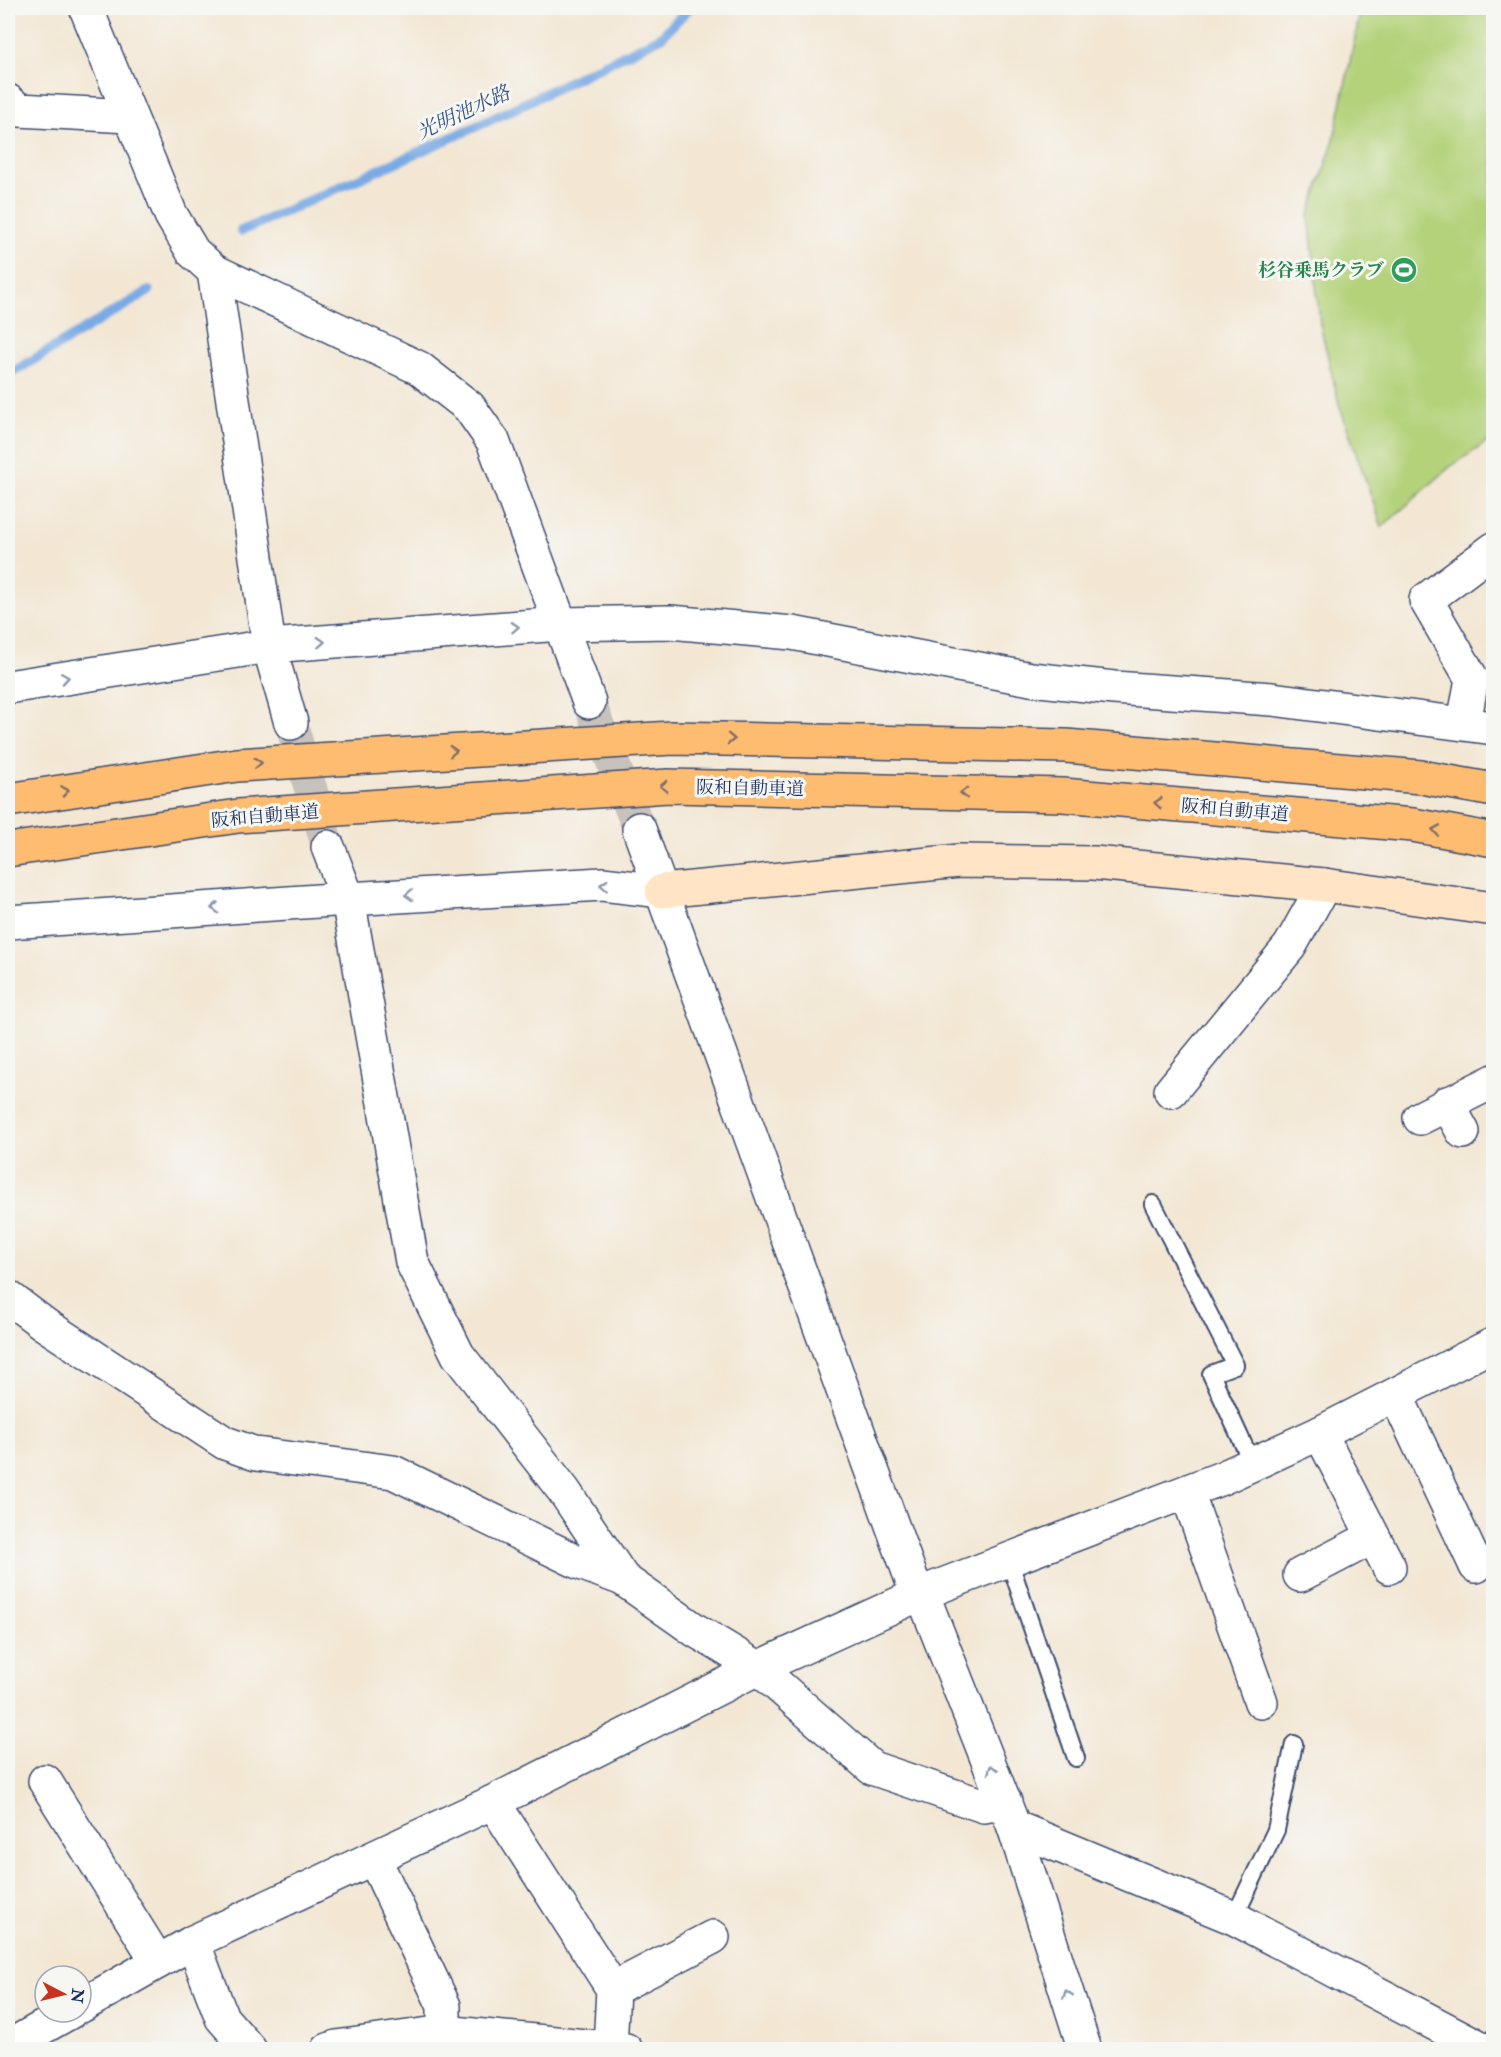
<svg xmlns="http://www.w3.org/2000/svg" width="1501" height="2057" font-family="'IM FELL Double Pica','Noto Serif JP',serif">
<rect width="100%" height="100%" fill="#f6f6f2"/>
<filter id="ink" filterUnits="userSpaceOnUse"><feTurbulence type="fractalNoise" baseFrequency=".0167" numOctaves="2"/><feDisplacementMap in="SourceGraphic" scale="12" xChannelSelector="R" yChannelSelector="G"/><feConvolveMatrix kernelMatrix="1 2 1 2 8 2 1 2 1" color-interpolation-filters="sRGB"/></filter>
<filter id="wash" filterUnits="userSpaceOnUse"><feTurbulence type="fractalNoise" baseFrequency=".008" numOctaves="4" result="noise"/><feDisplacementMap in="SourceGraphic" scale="24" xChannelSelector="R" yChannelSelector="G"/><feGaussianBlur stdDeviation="1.35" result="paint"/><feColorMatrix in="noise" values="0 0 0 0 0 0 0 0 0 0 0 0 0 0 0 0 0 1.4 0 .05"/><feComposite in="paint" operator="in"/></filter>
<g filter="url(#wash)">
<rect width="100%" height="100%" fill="#f3e7d4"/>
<path fill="#b3d279" stroke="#67806c" stroke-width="1.5" d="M1359,8H1494L1493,438L1450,467L1382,527L1339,404L1320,324L1309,216L1334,139L1359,18Z"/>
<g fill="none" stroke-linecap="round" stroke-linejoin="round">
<g stroke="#7aaae4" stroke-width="10">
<path d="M241,231L484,123L661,37L689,8"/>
<path d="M8,375L149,291"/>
</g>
</g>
</g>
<g filter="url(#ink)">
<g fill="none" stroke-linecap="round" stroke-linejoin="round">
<g stroke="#c8c2bc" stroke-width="33" stroke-dasharray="33 16" stroke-linecap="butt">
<path d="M589,702L639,829"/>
<path d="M291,723L328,847"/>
</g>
<defs>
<g id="lane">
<path d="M1153,1204L1235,1365L1211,1374L1252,1463"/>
<path d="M1009,1560L1076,1758"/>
<path d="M1234,1918L1276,1830L1294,1744"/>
</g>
<g id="street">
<path d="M86,8L171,215L193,252L214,271L419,368L469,407L493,441L589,702"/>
<path d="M8,101L19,110L129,116"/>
<path d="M214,271L269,646L291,723"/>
<path d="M8,687L269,646L561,624L670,622L792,633L1031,679L1114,688L1272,699L1494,728"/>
<path d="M1464,723L1472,679L1426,600L1494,549"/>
<path d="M639,829L912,1580L922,1593L1014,1827L1085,2050"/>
<path d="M328,847L348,899L412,1262L458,1355L564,1491L623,1579"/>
<path d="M8,922L348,899L602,884L662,891"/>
<path d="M1171,1091L1290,946L1324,885"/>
<path d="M1447,1103L1463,1132"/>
<path d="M1420,1118L1494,1081"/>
<path d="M8,1297L44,1324L225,1443L256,1454L393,1472L578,1562L623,1579L695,1630L758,1668L872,1768L984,1806L1005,1802"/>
<path d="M1396,1395L1476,1566"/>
<path d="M1320,1433L1389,1567"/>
<path d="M1187,1492L1261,1702"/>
<path d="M1300,1575L1373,1537"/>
<path d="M45,1781L158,1962"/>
<path d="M493,1802L613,1989L610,2048"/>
<path d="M1014,1827L1234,1918L1485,2050"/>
<path d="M374,1858L444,2006V2032"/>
<path d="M193,1942L222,2018L250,2050"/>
<path d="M613,1989L713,1937"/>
<path d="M81,2006L193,1942L493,1802L758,1668L922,1593L1222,1478L1320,1433L1494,1344"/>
<path d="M8,2047L70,2012"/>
<path d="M328,2050L336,2047L444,2032L626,2050"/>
</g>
<path id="secondary" d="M662,891L959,861L1094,863L1324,885L1494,909"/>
<g id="highway">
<path d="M8,800L237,765L672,738L1066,746L1421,777L1494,790"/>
<path d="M8,850L238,816L668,786L1063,795L1413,825L1494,840"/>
</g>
</defs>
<use href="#lane" stroke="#3b4b70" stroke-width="20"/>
<use href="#street" stroke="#3b4b70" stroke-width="36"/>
<use href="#secondary" stroke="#3b4b70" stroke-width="36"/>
<use href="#highway" stroke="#3b4b70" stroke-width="36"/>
<use href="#lane" stroke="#fff" stroke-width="16"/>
<use href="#street" stroke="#fff" stroke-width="33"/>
<use href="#secondary" stroke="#ffe4c6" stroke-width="33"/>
<use href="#highway" stroke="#febc71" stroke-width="33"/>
</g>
<defs><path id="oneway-chevron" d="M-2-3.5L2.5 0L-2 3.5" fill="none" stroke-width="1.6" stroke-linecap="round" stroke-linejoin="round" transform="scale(1.5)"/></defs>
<g stroke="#8d97ae">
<use href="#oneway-chevron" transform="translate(515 627) rotate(-4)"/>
<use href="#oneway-chevron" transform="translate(321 642) rotate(-4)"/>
<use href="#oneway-chevron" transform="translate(65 678) rotate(-9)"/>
<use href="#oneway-chevron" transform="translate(604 885) rotate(-177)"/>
<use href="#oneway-chevron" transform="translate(409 895) rotate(177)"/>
<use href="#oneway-chevron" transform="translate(215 908) rotate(176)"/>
<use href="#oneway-chevron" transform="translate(992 1769) rotate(-111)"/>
<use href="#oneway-chevron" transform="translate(1067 1994) rotate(-108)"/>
</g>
<g stroke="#816e67">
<use href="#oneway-chevron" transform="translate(731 739) rotate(1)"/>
<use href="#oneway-chevron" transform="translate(453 751) rotate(-3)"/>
<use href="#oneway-chevron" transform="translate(258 763) rotate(-3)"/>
<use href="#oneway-chevron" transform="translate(664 786) rotate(178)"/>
<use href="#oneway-chevron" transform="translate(65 791) rotate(-9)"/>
<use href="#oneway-chevron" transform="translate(964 793) rotate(-179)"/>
<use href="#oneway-chevron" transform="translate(1158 803) rotate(-175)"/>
<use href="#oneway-chevron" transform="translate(1436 830) rotate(-170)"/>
</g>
</g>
<defs>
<symbol id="stadium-disc" viewBox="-11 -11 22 22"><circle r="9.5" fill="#2e9e5b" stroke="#f6f6f2"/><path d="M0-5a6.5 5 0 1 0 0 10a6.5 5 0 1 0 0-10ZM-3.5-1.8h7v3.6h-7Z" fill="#fff"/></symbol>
</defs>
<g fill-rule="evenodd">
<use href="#stadium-disc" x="1389" y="255" width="30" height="30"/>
</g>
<g text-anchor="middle" stroke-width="6" stroke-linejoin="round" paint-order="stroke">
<g font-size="18" font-weight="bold" fill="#27864d" stroke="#f6f6f2" text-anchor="end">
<text x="1384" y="276">杉谷乗馬クラブ</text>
</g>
<g font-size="18" fill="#1b2f5e" stroke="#f6f6f2">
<text transform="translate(750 788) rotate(1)" y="6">阪和自動車道</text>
<text transform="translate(1235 810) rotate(5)" y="6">阪和自動車道</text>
<text transform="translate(265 816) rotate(-5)" y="6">阪和自動車道</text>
</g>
<g font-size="20" font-style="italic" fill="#385486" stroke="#f6f6f2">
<text transform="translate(463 112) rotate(-25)" y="7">光明池水路</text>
</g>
</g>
<rect width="1501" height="2057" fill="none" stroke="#f6f6f2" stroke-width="30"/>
<g transform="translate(63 1994) rotate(97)"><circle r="28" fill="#f6f6f2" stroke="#9ea6b7" stroke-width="1.5"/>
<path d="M0-4.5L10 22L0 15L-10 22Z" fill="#c8321e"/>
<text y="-9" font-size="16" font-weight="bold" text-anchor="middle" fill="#1b2f5e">N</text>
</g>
</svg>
